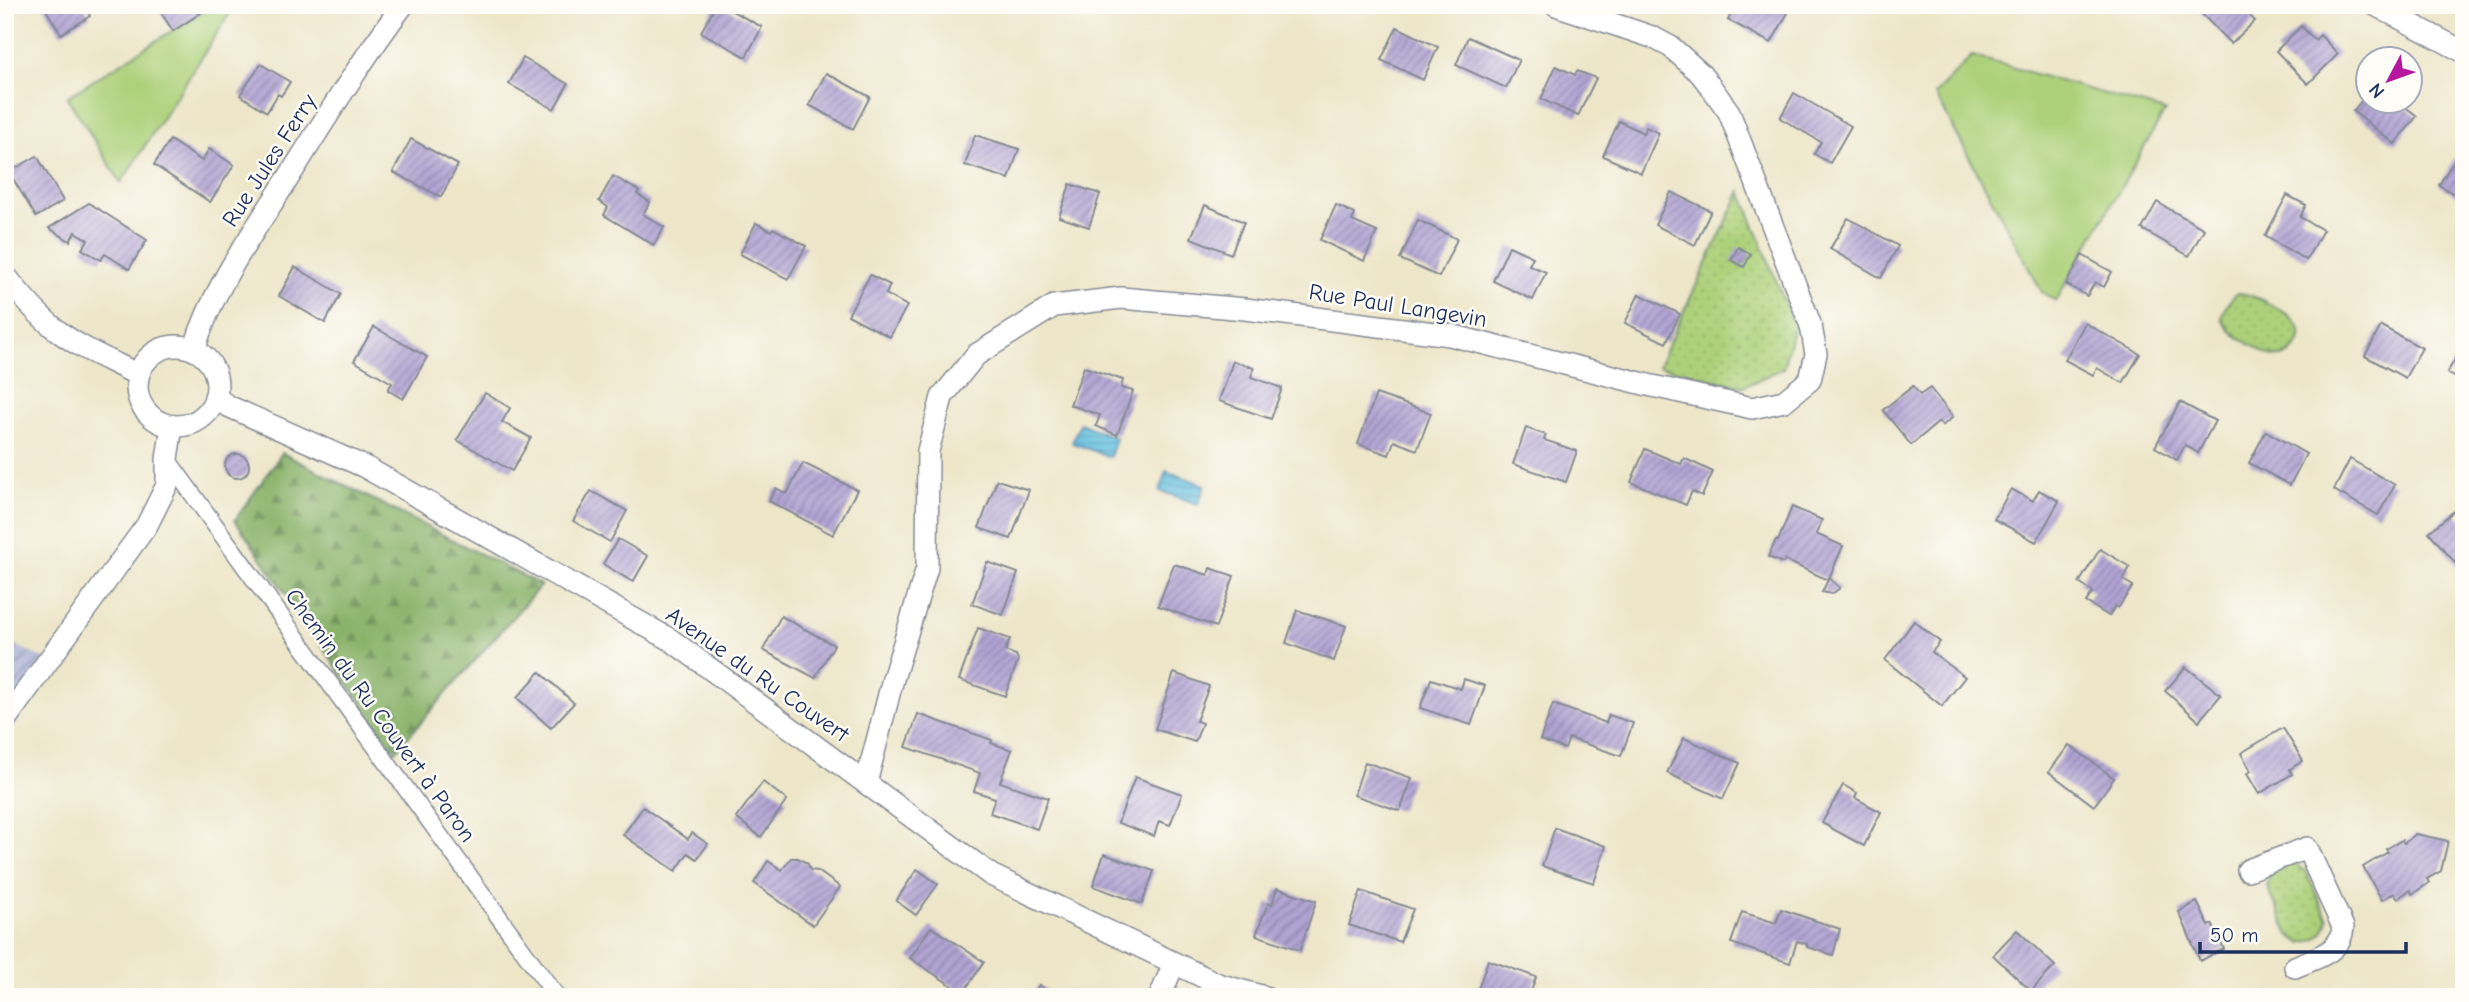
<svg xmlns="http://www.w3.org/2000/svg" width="2469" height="1002" font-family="'Comic Neue',sans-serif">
<defs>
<pattern id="industrial-furrows" width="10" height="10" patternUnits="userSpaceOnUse" patternTransform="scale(1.75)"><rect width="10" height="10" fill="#bec3dd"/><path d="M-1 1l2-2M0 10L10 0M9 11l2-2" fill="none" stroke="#9a9fb6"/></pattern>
<pattern id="grass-dots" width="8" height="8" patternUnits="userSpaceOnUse" patternTransform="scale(1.75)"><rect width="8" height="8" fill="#add17a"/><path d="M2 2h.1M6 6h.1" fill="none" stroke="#94b46c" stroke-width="1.8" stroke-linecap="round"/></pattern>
<pattern id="forest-firs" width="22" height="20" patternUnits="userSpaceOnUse" patternTransform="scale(1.75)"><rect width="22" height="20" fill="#8ab36a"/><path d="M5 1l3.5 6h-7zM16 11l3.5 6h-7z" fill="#70925a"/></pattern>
<pattern id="water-rules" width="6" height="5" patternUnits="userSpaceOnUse" patternTransform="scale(1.75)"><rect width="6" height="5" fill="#62c0e0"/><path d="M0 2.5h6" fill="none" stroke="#509cb9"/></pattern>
<pattern id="building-hatch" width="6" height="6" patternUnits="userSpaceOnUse" patternTransform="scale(1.75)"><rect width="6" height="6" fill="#b1a4d3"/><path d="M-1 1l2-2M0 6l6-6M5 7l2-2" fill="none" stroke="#8f86ae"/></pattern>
</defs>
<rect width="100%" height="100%" fill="#fdfcf7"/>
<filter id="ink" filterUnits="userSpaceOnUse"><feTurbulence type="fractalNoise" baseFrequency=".0143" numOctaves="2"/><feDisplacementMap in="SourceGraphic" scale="14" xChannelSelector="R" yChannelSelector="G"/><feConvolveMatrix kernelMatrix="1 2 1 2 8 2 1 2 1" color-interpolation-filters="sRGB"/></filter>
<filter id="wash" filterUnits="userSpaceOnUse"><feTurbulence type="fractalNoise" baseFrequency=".00686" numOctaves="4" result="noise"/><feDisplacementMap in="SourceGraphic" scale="28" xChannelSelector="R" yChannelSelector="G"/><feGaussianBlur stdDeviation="1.57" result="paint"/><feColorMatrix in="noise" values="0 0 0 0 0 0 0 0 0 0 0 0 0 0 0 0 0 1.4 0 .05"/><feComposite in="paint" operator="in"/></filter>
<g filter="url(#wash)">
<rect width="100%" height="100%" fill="#ede6c9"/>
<path fill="url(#industrial-furrows)" d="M5,640L57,665L5,738Z"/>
<g fill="url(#grass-dots)" stroke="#64806c" stroke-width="2">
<path d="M1741,191L1794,326L1783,368L1743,387L1658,366Z"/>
<path d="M2238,293C2253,294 2294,313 2299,328C2304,342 2291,359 2275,357C2268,356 2261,350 2255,347C2241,339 2230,334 2222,319C2224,307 2228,301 2238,293Z"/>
<path d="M2280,865H2296L2306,872L2328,919C2324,935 2319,940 2302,943L2289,935L2267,886L2271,874Z"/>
</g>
<path fill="url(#forest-firs)" stroke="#527164" stroke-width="2" d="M282,453L541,585L395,752L235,520Z"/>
<g fill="#add17a" stroke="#64806c" stroke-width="2">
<path d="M213,5H235L121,183L67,97Z"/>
<path d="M1972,56L2165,111L2056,301L2042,292L1935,94Z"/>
</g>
<g fill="url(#water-rules)" stroke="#3e789f" stroke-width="2">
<path d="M1080,423L1116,438L1110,457L1072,443Z"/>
<path d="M1166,471L1205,485L1198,504L1160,491Z"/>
</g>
<g id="blocks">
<g fill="url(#building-hatch)">
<path d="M43,5H83L90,16L61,34Z"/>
<path d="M156,5H213L173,31Z"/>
<path d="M716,5H721L762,27L746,57L701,32Z"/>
<path d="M1736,5H1778L1789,11L1771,43L1728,20Z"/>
<path d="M2197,5H2240L2255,21L2231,44L2195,7Z"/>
<path d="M2301,26L2315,40L2320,35L2338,54L2308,84L2276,51Z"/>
<path d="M1397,27L1438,47L1423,80L1381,60Z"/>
<path d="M1468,37L1519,60L1506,88L1456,65Z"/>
<path d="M523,58L568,84L554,109L509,84Z"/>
<path d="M261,64L290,82L281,96L278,94L267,112L240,95Z"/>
<path d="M1556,66L1575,75L1577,71L1596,78L1578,116L1541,99Z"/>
<path d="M826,73L870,97L853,129L809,105Z"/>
<path d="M1794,93L1851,126L1830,163L1814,154L1821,142L1780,118Z"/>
<path d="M2368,93V102H2399L2417,116L2395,144L2353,111Z"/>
<path d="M1619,121L1643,133L1646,127L1659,133L1641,173L1603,156Z"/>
<path d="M975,135L1019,149L1009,179L965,165Z"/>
<path d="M411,139L458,165L441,197L393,172Z"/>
<path d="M170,140L202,161L209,149L234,165L210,202L154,165Z"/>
<path d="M2457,155L2464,159V200L2439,185Z"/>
<path d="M37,156L63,201L36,217L9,172Z"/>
<path d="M613,176L639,191L637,194L650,202L643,214L664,227L654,245L604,215L608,207L599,201Z"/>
<path d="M1070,184L1100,194L1089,227L1059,217Z"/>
<path d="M1671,192L1711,211L1695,245L1655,225Z"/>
<path d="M2287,195L2306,205L2300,217L2323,230L2306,260L2265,236Z"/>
<path d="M2157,202L2204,229L2189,256L2142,229Z"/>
<path d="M89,203L147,240L129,269L105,254L101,260L82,249L88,240L75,232L70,241L49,228Z"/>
<path d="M1205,205L1244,222L1231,254L1191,238Z"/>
<path d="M1336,205L1355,214L1352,221L1377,232L1364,261L1320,240Z"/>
<path d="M1848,218L1898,246L1881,278L1830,249Z"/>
<path d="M1418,220L1457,239L1439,277L1400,259Z"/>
<path d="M756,223L771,231L773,228L806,246L788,279L740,254Z"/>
<path d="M1509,246L1533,257L1529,265L1546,272L1533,300L1493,281Z"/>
<path d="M1738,247L1751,254L1744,267L1731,260Z"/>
<path d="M2082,255L2112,272L2104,287L2095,282L2087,296L2066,284Z"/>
<path d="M295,267L341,294L325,323L279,296Z"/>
<path d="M870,275L890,285L886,294L907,306L890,337L848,315Z"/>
<path d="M1639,294L1680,314L1666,343L1625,323Z"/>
<path d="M2085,323L2140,354L2123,383L2097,368L2093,375L2065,360Z"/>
<path d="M2381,326L2422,348L2405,378L2365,356Z"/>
<path d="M374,327L427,357L403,399L388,390L392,383L354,361Z"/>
<path d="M2464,343V382L2447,373Z"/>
<path d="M1233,361L1254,368L1251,377L1282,388L1271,419L1219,401Z"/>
<path d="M1084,367L1123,380L1121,388L1133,391L1117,435L1096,426L1100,415L1070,405Z"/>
<path d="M1913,386L1920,395L1930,388L1953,417L1942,426L1939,422L1911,445L1883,410Z"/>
<path d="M485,393L510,408L502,422L531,438L512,471L457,440Z"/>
<path d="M1376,394L1431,413L1417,450L1394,441L1389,455L1358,444Z"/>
<path d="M2180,402L2215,421L2198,453L2185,445L2177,460L2155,447Z"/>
<path d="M1526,428L1546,435L1544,440L1577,451L1566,482L1513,464Z"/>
<path d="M2266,431L2306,454L2290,485L2249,463Z"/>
<path d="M1645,449L1681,464L1684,458L1713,472L1702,496L1692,491L1686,505L1631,482Z"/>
<circle cx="237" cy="466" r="12"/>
<path d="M2350,459L2395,485L2378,515L2334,490Z"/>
<path d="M803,463L857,490L833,535L769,501L776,488L787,494Z"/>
<path d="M997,480L1029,490L1011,539L979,528Z"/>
<path d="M2011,489L2033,501L2039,490L2059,501L2036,542L1994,519Z"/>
<path d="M591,491L627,511L610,542L573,521Z"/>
<path d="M1792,507L1822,520L1816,534L1843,546L1829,578L1840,588L1832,594L1822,592L1828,580L1785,560L1783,563L1768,557L1776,540L1778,541Z"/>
<path d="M2454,511L2464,522V567L2461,570L2429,532Z"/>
<path d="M618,539L648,556L633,582L603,564Z"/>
<path d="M2100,549L2130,567L2123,580L2133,586L2118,608L2115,606L2109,616L2086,602L2093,592L2079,583Z"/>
<path d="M987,562L1018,573L1003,615L972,604Z"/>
<path d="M1174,564L1208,575L1210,568L1234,576L1216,627L1158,606Z"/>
<path d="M1297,610L1346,626L1334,661L1286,643Z"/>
<path d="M781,616L834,645L815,678L763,650Z"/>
<path d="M1914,621L1940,642L1932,652L1965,677L1942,706L1885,660Z"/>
<path d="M978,628L1010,639L1005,651L1016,655L1018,660L1005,696L959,680Z"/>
<path d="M2186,667L2221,695L2199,721L2165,691Z"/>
<path d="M540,672L574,703L551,728L517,698Z"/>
<path d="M1174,673L1209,686L1196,721L1202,723L1195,742L1155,729Z"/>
<path d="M1431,679L1461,689L1464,679L1485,686L1471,725L1420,708Z"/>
<path d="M1553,704L1606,723L1609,715L1633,723L1621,756L1569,738L1565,749L1540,740Z"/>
<path d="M918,714L992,740L991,743L1012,750L1000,782L1048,798L1037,829L990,813L995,798L974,791L980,773L906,747Z"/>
<path d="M2283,728L2303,761L2290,769L2292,774L2259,794L2247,774L2251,771L2241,753Z"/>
<path d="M1684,738L1740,763L1723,799L1667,773Z"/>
<path d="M2069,745L2114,778L2094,806L2049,772Z"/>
<path d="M1365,762L1412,778L1400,811L1354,795Z"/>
<path d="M1135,777L1182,794L1170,825L1159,821L1154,836L1118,823Z"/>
<path d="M763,782L787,800L761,837L736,818Z"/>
<path d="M1843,785L1857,793L1855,798L1881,812L1864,846L1822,823Z"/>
<path d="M643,807L688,839L692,833L708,844L697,859L688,853L676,871L623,835Z"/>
<path d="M1555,828L1606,846L1594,883L1542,866Z"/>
<path d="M2416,834L2448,841L2441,871L2427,879L2429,883L2412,894L2410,890L2398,898L2394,893L2382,900L2363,867L2388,852L2386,849L2402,840L2404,843Z"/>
<path d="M1104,854L1154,871L1142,904L1093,886Z"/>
<path d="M791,858H798L808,864L810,870L818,871L840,887L813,925L754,883L768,861L782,870Z"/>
<path d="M917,869L938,884L916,915L896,901Z"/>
<path d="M1277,888L1316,901L1300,950L1256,935L1268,903L1272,904Z"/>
<path d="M1361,891L1413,909L1400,942L1349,925Z"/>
<path d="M2197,902L2209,926L2212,924L2224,949L2200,961L2179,912Z"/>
<path d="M1781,909L1840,929L1833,955L1807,947V944L1797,941L1790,963L1731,943L1742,912L1776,923Z"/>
<path d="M931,927L984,962L963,993L910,958Z"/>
<path d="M2017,930L2055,966L2031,991L1993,955Z"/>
<path d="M1488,960L1536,977L1529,997H1488L1477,992Z"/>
<path d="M1039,985L1056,997H1031Z"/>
</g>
</g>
</g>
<g filter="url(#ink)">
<use href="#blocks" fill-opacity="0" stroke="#848a94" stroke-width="2"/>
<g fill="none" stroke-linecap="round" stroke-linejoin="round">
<defs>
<path id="pedestrian" d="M167,459L557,997"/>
<g id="minor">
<path d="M2375,5L2464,52"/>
<path d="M5,275C19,293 35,312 53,327C78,348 110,360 138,375"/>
<circle cx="177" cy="386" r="40"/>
<path d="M194,350C212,289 251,236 285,183C323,123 360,62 403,5"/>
<path d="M215,397L228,406L365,467L671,640L991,875L1218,984L1265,997"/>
<path d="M5,720L147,525L167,485V459L172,426"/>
<path d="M866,783L893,679L927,568L928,451L942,397L976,355L1054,306L1121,298L1245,309L1450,335L1648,385L1752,408L1784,401L1810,380L1816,354L1811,326L1729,112L1711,87L1700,73L1671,47L1652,37L1556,5"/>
<path d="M2248,870L2307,848L2343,927C2341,953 2317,957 2295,967"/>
<path d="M1160,997L1174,963"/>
</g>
</defs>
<use href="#pedestrian" stroke="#848a94" stroke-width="19"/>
<use href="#minor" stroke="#848a94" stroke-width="24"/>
<use href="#pedestrian" stroke="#fff" stroke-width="16"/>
<use href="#minor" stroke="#fff" stroke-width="21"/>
</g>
</g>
<g text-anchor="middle" stroke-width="5" stroke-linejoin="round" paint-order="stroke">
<g font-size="23" fill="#1b2f5e" stroke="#fdfcf7">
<text transform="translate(269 160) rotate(-57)" y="8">Rue Jules Ferry</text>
<text transform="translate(1398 305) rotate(9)" y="8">Rue Paul Langevin</text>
<text transform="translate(758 674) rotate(35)" y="8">Avenue du Ru Couvert</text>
<text transform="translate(381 715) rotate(54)" y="8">Chemin du Ru Couvert à Paron</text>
</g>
</g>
<rect width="2469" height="1002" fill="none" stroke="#fdfcf7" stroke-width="28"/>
<g transform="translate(2389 80) rotate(229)"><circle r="33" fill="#fdfcf7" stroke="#a3aaba" stroke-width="2"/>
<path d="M0-5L12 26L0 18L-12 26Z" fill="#b5179e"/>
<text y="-10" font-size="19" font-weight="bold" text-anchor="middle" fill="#1b2f5e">N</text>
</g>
<path d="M2200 942v10h206v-10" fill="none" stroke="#1b2f5e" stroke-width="3.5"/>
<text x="2210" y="942" font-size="21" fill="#1b2f5e" stroke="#fdfcf7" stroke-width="5" paint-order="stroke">50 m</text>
</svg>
